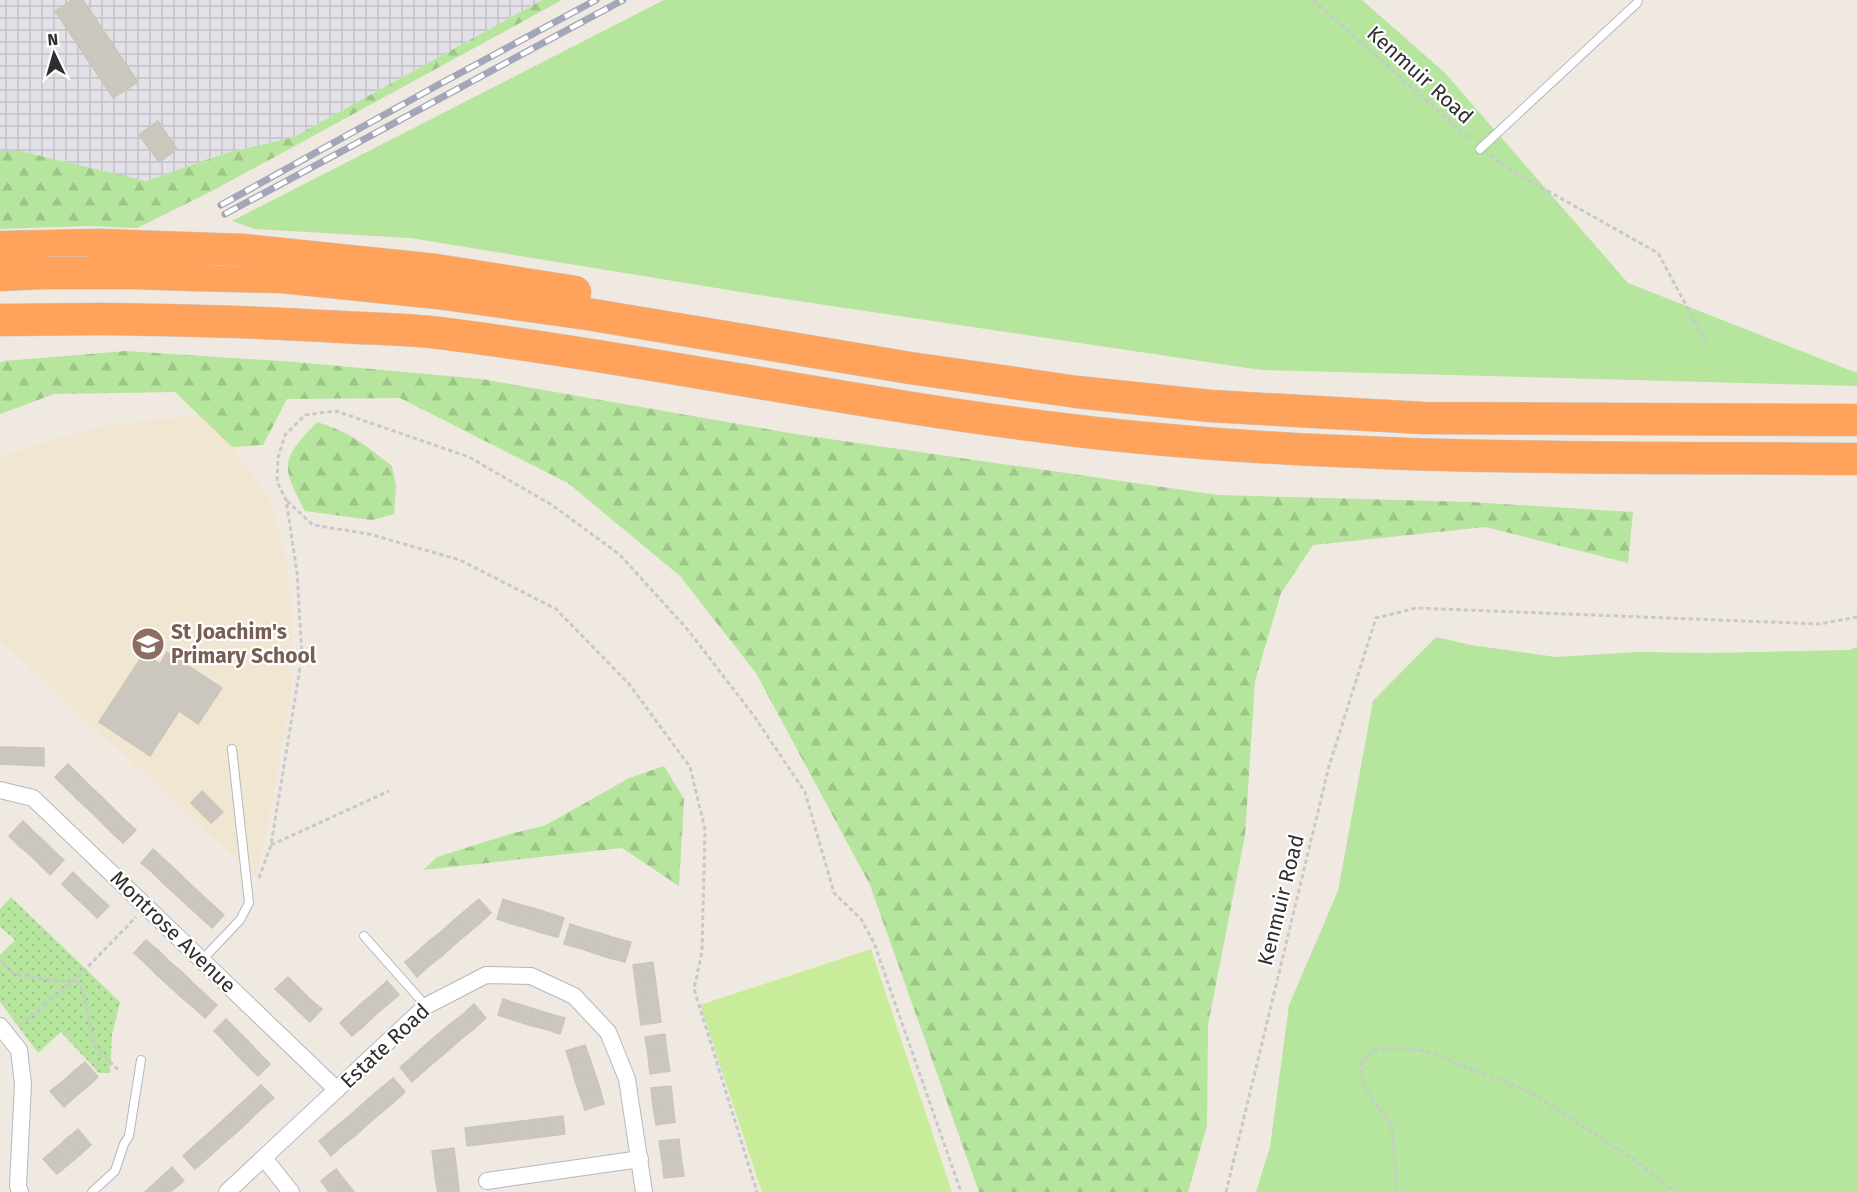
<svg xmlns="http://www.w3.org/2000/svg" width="1857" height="1192" font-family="'Fira Sans',sans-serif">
<defs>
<pattern id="industrial-grid" width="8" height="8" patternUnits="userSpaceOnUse" patternTransform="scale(1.5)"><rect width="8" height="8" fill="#e3e1e8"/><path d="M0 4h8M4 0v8" fill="none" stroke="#c3c1c7"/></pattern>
<pattern id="forest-firs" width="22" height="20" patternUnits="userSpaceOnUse" patternTransform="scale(1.5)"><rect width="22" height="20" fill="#b6e59e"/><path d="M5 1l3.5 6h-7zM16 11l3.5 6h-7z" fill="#9dc588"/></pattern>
<pattern id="park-dots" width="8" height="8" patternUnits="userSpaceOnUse" patternTransform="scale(1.5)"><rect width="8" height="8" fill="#b6e59e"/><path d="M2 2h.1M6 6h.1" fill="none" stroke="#9dc588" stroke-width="1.8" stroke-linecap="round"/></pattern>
</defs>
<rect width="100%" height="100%" fill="#efe9e1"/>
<path fill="url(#industrial-grid)" d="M0,0H542L294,137L226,153L146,181L20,151H0Z"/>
<path fill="#f0e6d1" d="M199,415L232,447L267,494L287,560L292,623V688L267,831L255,876L0,641V459L27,447L108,425Z"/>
<g fill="#b6e59e">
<path d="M664,0H1362L1444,72L1628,283L1857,373V386L1261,370L765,296L410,238L255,229L232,221Z"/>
<path d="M1436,637L1471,645L1556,657L1638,652L1710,653L1849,650L1857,647V1192H1256L1270,1147L1289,1005L1338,891L1373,701Z"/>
</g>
<g fill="url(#forest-firs)">
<path d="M542,0H562L214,190L137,228L86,226L0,229V151H20L146,181L226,153L294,137Z"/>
<path d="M126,351L295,362L481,379L795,434L1218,495L1471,502L1633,512L1628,563L1486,527L1313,545L1281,593L1255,681L1245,835L1208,1025L1207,1126L1188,1192H979L870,885L756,673L680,576L568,483L400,398L287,399L263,445L232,447L175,392L54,394L0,414V363L4,361Z"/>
<path d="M317,422C350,432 365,445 392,466L396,486L394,514L372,520L305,511C280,465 281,460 317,422Z"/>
<path d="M664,766L684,799L679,886L622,848L423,870L437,857L510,834L546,825L629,778Z"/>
</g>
<path fill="url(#park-dots)" d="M11,897L120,1002L112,1035L110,1073H99L61,1032L38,1053L0,1002V955L15,940L0,927V909Z"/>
<path fill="#c9ec9a" d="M871,949L952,1192H762L700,1005Z"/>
<g fill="#cbc7bf" stroke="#cbc5ba" stroke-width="1.5">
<path d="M72,0H83L138,82L113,98L55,11Z"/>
<path d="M158,121L177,149L159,162L139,135Z"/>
<path d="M167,652L222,688L198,724L179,711L150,756L99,722L144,653L160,664Z"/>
<path d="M0,747L44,748V766L0,764Z"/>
<path d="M68,764L79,775L66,788L55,777Z"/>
<path d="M79,775L90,786L77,799L66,788Z"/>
<path d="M90,786L102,797L89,810L77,799Z"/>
<path d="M202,791L223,812L211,823L191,803Z"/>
<path d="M102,797L113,808L100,821L89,810Z"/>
<path d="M113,808L124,819L111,832L100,821Z"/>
<path d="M124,819L136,830L123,843L111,832Z"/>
<path d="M23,821L33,831L19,846L9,836Z"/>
<path d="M33,831L44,841L30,855L19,846Z"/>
<path d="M44,841L54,851L40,865L30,855Z"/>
<path d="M153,849L165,860L153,873L141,863Z"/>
<path d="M54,851L64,860L50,875L40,865Z"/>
<path d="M165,860L177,871L164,884L153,873Z"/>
<path d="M177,871L188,882L176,895L164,884Z"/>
<path d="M73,872L85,884L74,896L62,884Z"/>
<path d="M188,882L200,893L188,906L176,895Z"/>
<path d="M85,884L97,895L86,907L74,896Z"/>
<path d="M200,893L212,904L200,917L188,906Z"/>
<path d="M97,895L109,906L97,918L86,907Z"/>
<path d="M479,899L491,913L479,924L467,909Z"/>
<path d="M503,899L518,904L512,924L497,919Z"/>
<path d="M212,904L224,915L212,928L200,917Z"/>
<path d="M518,904L533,908L527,928L512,924Z"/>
<path d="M533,908L549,913L542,933L527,928Z"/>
<path d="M467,909L479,924L467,934L454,920Z"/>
<path d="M549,913L564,918L558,937L542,933Z"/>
<path d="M454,920L467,934L454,945L442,931Z"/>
<path d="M570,924L585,929L579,948L564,944Z"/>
<path d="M585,929L600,933L594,953L579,948Z"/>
<path d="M442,931L454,945L442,956L429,941Z"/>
<path d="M600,933L615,938L609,958L594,953Z"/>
<path d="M615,938L631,942L625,962L609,958Z"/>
<path d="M146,940L158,950L146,964L134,953Z"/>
<path d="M429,941L442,956L429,966L417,952Z"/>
<path d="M158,950L170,962L157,975L146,964Z"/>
<path d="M417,952L429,966L417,977L405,962Z"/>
<path d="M170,962L182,972L169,986L157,975Z"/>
<path d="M653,962L655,977L635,980L633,965Z"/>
<path d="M182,972L193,983L181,997L169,986Z"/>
<path d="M288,977L299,988L287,1000L275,989Z"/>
<path d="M655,977L657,992L637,995L635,980Z"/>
<path d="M387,981L399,995L387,1005L375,992Z"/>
<path d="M193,983L205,994L193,1007L181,997Z"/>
<path d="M299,988L310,999L298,1011L287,1000Z"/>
<path d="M375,992L387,1005L375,1015L363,1002Z"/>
<path d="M657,992L659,1007L639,1010L637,995Z"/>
<path d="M205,994L217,1005L205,1018L193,1007Z"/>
<path d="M310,999L322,1009L310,1022L298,1011Z"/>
<path d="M503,999L518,1004L513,1020L498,1015Z"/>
<path d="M363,1002L375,1015L364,1026L352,1012Z"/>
<path d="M474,1004L486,1018L474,1029L462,1015Z"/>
<path d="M518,1004L534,1009L529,1025L513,1020Z"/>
<path d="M659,1007L661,1022L641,1025L639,1010Z"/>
<path d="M534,1009L550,1014L545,1029L529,1025Z"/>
<path d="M352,1012L364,1026L352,1036L340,1023Z"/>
<path d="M550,1014L565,1018L560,1034L545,1029Z"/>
<path d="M462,1015L474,1029L461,1039L449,1025Z"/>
<path d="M226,1019L237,1030L225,1042L214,1031Z"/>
<path d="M449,1025L461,1039L449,1050L437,1035Z"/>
<path d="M237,1030L248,1041L236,1054L225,1042Z"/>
<path d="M665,1034L667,1053L648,1055L645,1037Z"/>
<path d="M437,1035L449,1050L437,1060L424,1046Z"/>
<path d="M248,1041L259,1053L247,1065L236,1054Z"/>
<path d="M585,1045L590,1059L571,1066L566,1051Z"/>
<path d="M424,1046L437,1060L424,1071L412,1057Z"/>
<path d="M259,1053L270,1064L258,1076L247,1065Z"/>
<path d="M667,1053L670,1071L650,1074L648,1055Z"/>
<path d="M412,1057L424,1071L412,1082L400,1067Z"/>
<path d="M590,1059L595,1074L575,1081L571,1066Z"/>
<path d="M85,1062L98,1077L87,1087L73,1072Z"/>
<path d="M73,1072L87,1087L75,1097L62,1082Z"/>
<path d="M595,1074L600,1089L580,1095L575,1081Z"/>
<path d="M393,1078L405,1092L393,1103L381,1088Z"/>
<path d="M62,1082L75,1097L64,1107L50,1091Z"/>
<path d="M261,1085L274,1098L260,1110L248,1097Z"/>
<path d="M671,1086L673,1104L653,1106L651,1088Z"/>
<path d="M381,1088L393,1103L381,1113L368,1099Z"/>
<path d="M600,1089L604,1104L585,1110L580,1095Z"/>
<path d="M248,1097L260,1110L248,1122L236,1108Z"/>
<path d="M368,1099L381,1113L368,1124L356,1110Z"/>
<path d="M673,1104L675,1122L656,1125L653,1106Z"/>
<path d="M236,1108L248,1122L235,1134L222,1121Z"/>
<path d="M356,1110L368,1124L356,1135L344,1120Z"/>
<path d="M563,1116L565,1134L549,1136L547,1118Z"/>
<path d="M547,1118L549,1136L533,1138L530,1120Z"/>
<path d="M344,1120L356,1135L343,1145L331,1131Z"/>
<path d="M530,1120L533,1138L516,1140L514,1122Z"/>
<path d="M222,1121L235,1134L222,1145L210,1132Z"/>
<path d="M514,1122L516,1140L500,1142L497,1124Z"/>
<path d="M497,1124L500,1142L483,1144L481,1126Z"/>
<path d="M481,1126L483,1144L467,1146L465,1128Z"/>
<path d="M78,1129L91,1145L80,1155L66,1139Z"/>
<path d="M331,1131L343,1145L331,1156L319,1141Z"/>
<path d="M210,1132L222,1145L209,1157L196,1144Z"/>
<path d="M66,1139L80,1155L68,1165L55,1149Z"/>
<path d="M679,1139L681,1157L662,1160L659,1141Z"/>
<path d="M196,1144L209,1157L195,1169L183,1156Z"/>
<path d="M454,1148L456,1164L434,1167L432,1151Z"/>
<path d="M55,1149L68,1165L57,1174L43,1159Z"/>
<path d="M681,1157L684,1176L664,1178L662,1160Z"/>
<path d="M456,1164L458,1180L436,1183L434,1167Z"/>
<path d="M172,1167L184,1181L170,1192L159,1179Z"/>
<path d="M336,1169L347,1183L335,1192H329L321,1181Z"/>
<path d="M159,1179L170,1192H145Z"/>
<path d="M458,1180L459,1192H438L436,1183Z"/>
<path d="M347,1183L354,1192H335Z"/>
</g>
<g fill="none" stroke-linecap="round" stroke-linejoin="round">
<defs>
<g id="lane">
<path d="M1480,149L1637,3L1638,0"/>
<path d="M364,936L426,1006"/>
<path d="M202,960L240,920L249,903L232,749"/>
<path d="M92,1192L115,1171L124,1144L129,1136L141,1060"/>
</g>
<g id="street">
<path d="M0,790L33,798L337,1090"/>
<path d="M0,1026L19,1050L23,1084L18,1186L20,1192"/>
<path d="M264,1158L291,1192"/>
<path d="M487,1181L640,1159"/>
<path d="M227,1192L426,1006L486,975L531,976L574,996L608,1032L627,1079L644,1192"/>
</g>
<g id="highway">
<path d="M0,247L100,245"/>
<path d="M243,250L436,270L575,292"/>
<path d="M0,275L44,273"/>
<path d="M192,275L282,277L438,293L587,314L910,368L1077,392L1210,406L1423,418L1857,420"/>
<path d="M102,319C182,320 262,322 341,327C374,329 407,329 439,333C653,360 864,406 1078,431C1336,461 1597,457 1857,459"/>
</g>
</defs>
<use href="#lane" stroke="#b4b7c1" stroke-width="10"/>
<use href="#street" stroke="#b4b7c1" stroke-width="18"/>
<use href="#highway" stroke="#c9c9c9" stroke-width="33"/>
<g stroke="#c9c9c9" stroke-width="3" stroke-dasharray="4.5 3" stroke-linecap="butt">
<path d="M1313,0L1471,140"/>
<path d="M1490,155L1514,172L1658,253L1707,344"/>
<path d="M287,501L313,525L369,534L460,560L556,609L629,684L690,767L705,829L702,952L694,989L757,1192"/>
<path d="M271,845L389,791"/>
<path d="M259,878L271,845L302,656L297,572L286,500L277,482L278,458L285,435L305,415L336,411L469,457L552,505L619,554L688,630L754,716L805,792L834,893L861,919L874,943L961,1192"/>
<path d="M0,960L14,974L55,981L75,980L83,990L95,1046L118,1070"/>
<path d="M20,1025L75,980L136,917"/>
<path d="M1226,1192L1329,766L1376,618L1416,608L1820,624L1857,617"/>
<path d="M1397,1192L1392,1126L1363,1086L1361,1063L1375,1050L1391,1048L1425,1051L1530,1092L1636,1161L1675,1192"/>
</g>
<use href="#lane" stroke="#fff" stroke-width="8"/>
<use href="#street" stroke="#fff" stroke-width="16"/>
<use href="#highway" stroke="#ffa35c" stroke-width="32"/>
<defs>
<g id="rail">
<path d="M221,205L438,85L596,0"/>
<path d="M225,214L623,0"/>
</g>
</defs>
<use href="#rail" stroke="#a3a6b8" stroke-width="7"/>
<use href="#rail" stroke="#fff" stroke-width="4.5" stroke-dasharray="14" stroke-linecap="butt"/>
<defs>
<g id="highway-bridge">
<path d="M100,245L243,250"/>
<path d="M44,273H135L192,275"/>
<path d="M0,320L102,319"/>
</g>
</defs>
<use href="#highway-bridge" stroke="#c9c9c9" stroke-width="33" stroke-linecap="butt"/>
<use href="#highway-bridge" stroke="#ffa35c" stroke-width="32"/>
</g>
<defs>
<symbol id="school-disc" viewBox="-11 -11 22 22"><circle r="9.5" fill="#8d6e63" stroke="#fff"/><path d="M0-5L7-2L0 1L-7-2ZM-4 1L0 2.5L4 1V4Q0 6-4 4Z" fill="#fff"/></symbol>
</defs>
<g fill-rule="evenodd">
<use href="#school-disc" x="129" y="625" width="38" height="38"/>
</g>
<g text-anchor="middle" stroke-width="4.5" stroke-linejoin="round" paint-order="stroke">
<g font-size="21" fill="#2e2e2e" stroke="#fff">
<text transform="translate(1420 75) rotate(42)" y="7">Kenmuir Road</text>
<text transform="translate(1281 900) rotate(-76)" y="7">Kenmuir Road</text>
<text transform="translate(173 932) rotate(44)" y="7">Montrose Avenue</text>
<text transform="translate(385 1046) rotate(-43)" y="7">Estate Road</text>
</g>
<g font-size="21" font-weight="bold" fill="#785e54" stroke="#fff" text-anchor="start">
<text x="171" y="639">St Joachim's<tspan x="171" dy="24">Primary School</tspan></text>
</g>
</g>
<g transform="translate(54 54) rotate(355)" stroke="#ffffff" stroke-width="4.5" paint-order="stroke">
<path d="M0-4.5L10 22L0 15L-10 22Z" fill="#2e2e2e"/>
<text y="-9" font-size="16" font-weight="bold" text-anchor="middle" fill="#2e2e2e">N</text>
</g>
</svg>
